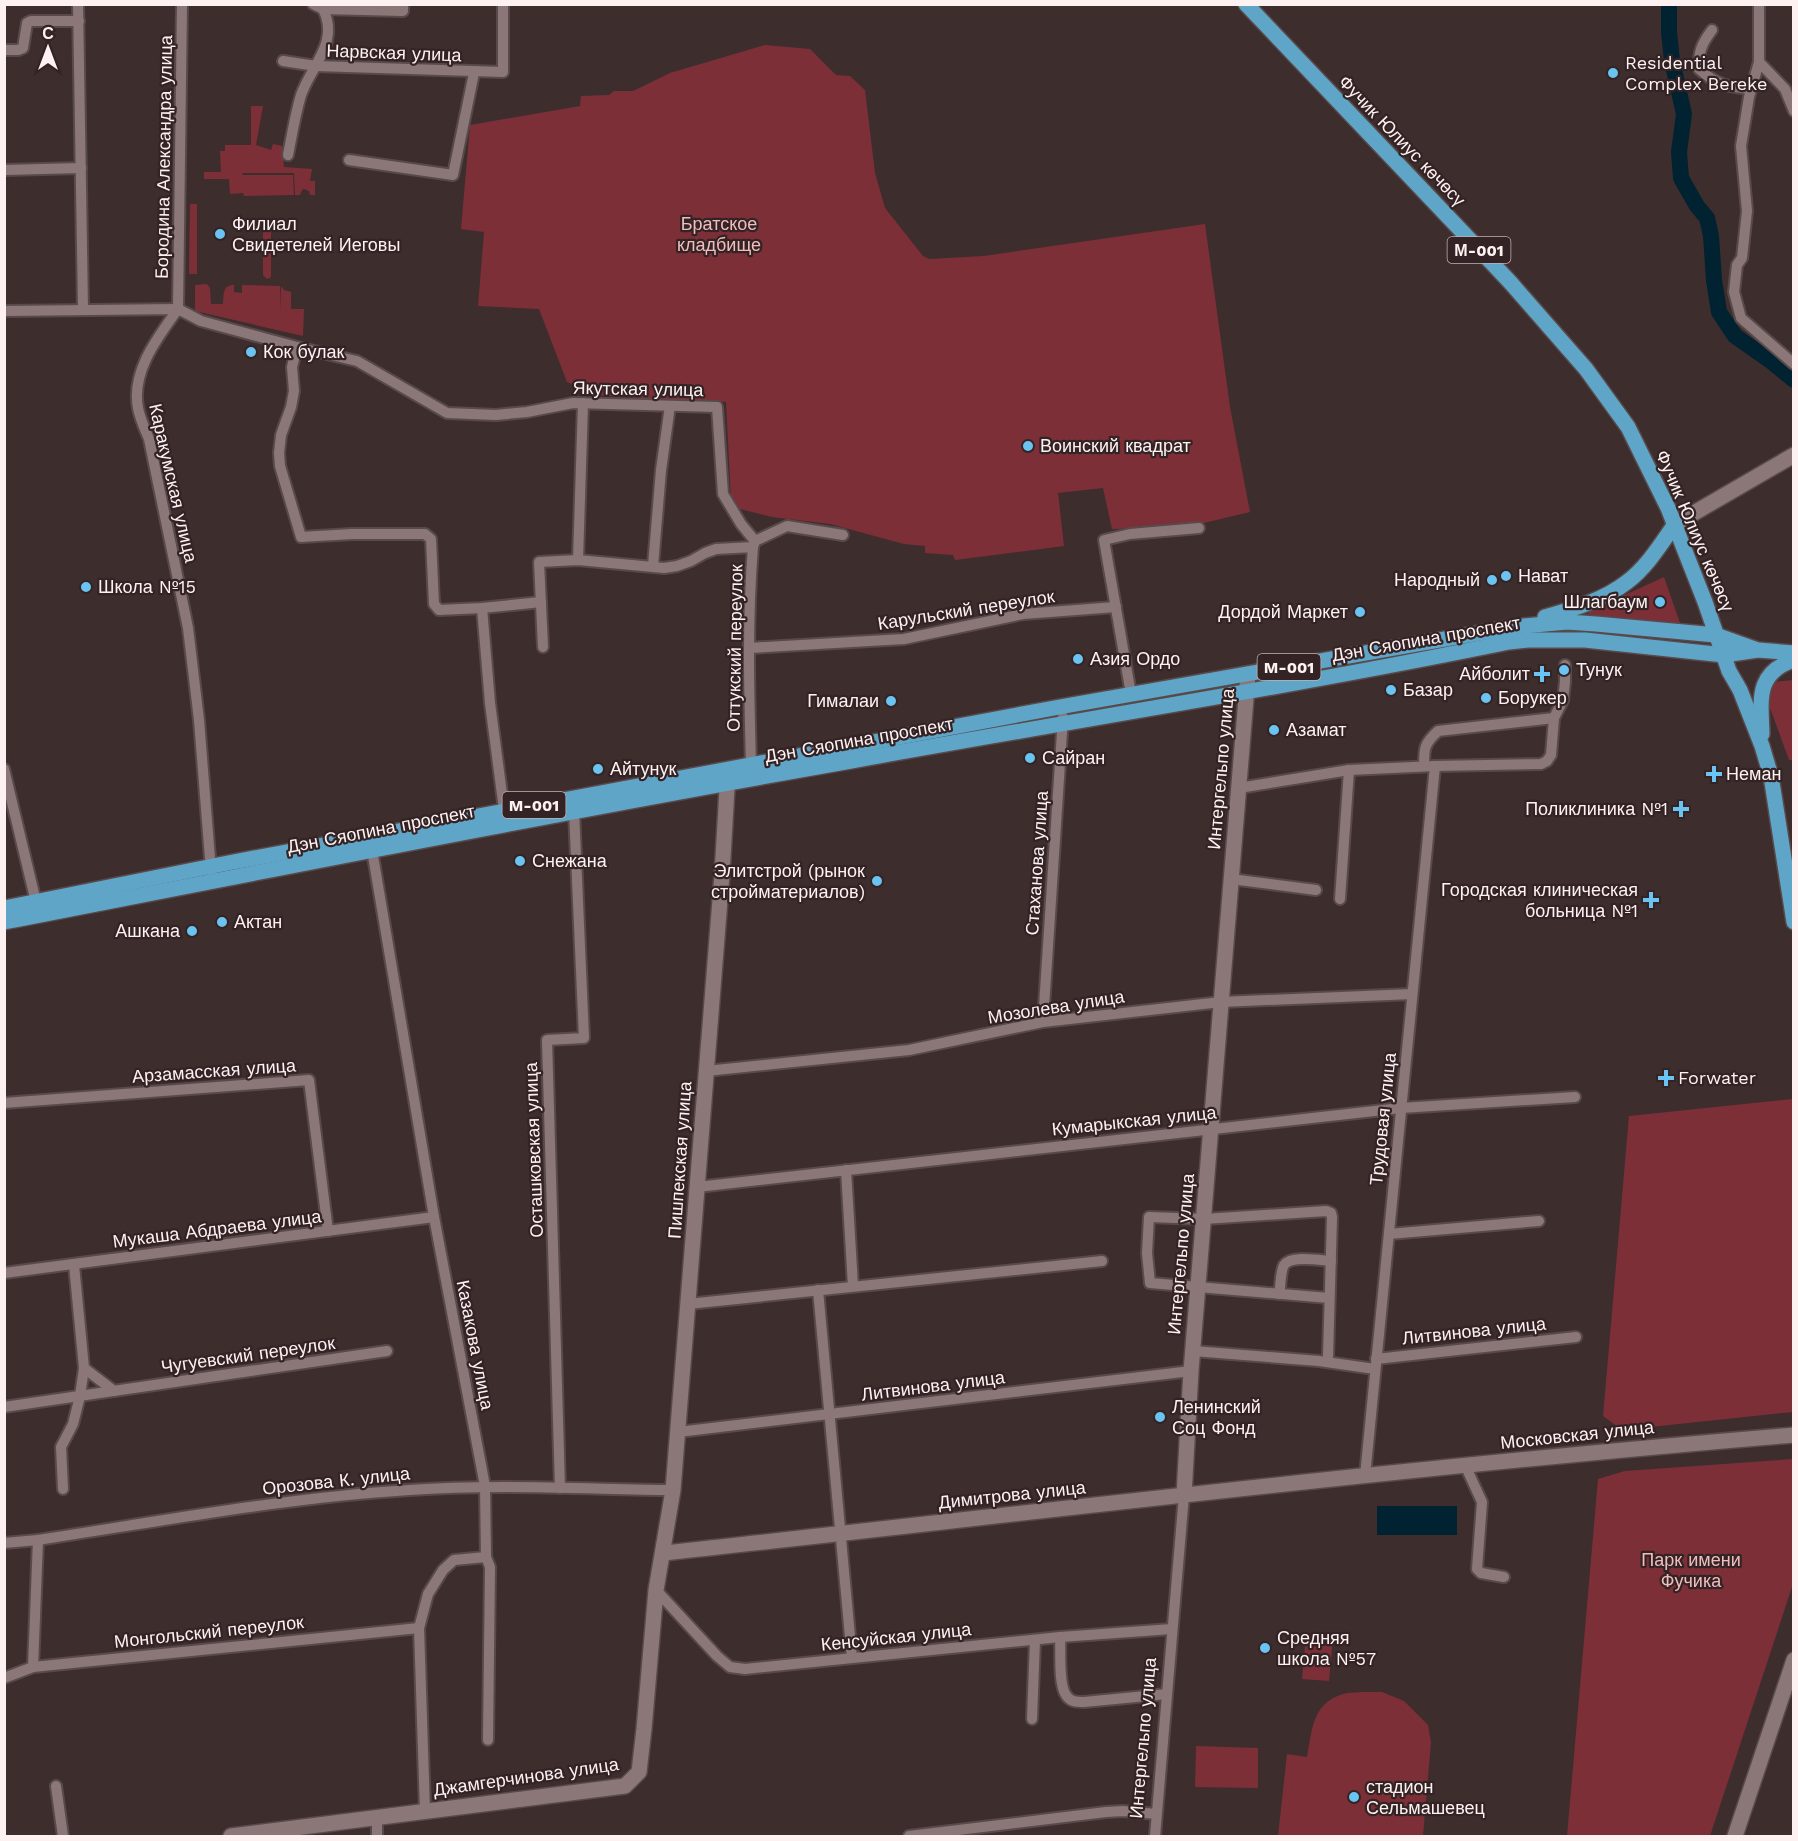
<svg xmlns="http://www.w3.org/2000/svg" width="1798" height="1841" font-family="'Work Sans',sans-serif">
<rect width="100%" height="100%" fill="#3e2d2d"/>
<g fill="#7d2f38">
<path d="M765,45L810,49L836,75L850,76L865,90L875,173L885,208L923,256L929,259L984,256L1205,224L1230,407L1250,512L1191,526L1112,529L1103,488L1058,493L1064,546L955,560L953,555L925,553V546L904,544L830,524L772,517L736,508L731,500L726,402L603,396L567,382L539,309L478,306L484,232L461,229L470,125L580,106L581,96L609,95L614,91H633L670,73Z"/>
<path d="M251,106H263L256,145L271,150L273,144L282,146L284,167L312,169L310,181H315V195H310L309,191L304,189L302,190L300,195H295L294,173H243L242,175H293L294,195L244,196L243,193L230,194L229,179H204V172H221L220,151H225V145H251Z"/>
<path d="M190,204H197V274H189Z"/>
<path d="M263,227H271V276L270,278L267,279L263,275Z"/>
<path d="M207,284L210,288L211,304H223C224,295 222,285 234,285V292L242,293V285L280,286V312L281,286L284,290L291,292V309H304L303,336L195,311V285Z"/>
<path d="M1664,577L1681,626L1587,615L1590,611Z"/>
<path d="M1793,680V760H1789L1766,697L1774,682Z"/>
<path d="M1793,1099V1412L1622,1430L1603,1416L1629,1116Z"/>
<path d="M1793,1459V1584L1710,1836H1567L1598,1479L1625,1471Z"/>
<path d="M1306,1635L1333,1638L1329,1681L1302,1679Z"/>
<path d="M1362,1692H1382L1404,1701L1428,1725L1431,1742L1423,1836H1278L1287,1754L1307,1757C1312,1731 1312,1703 1343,1694C1349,1692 1356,1693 1362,1692Z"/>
<path d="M1196,1746L1258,1748V1788L1195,1787Z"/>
</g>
<rect fill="#012231" x="1377" y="1506" width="80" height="29"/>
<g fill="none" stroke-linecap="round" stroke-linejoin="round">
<path stroke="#012231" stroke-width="16" d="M1669,4V32L1672,61L1684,114L1679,152L1681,178L1697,206L1707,218L1711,236L1714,280L1719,312L1735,336L1772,362L1794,380"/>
<defs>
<g id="street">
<path d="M78,4L83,309"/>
<path d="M313,4L323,9L403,11V4"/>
<path d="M1759,4V62L1749,97L1741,146L1747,211L1742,258L1737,265L1734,292L1741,318L1794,364"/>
<path d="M1712,30C1702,43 1698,52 1699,69C1718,86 1727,86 1751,89"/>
<path d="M4,50H18L23,48L27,23L31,21H79"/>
<path d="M283,61L316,66L503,72V4"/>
<path d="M1759,62L1785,89L1794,111"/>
<path d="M288,155C292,135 295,115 301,95C311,66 340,42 323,9"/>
<path d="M349,160L453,175L474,73"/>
<path d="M4,170L81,168"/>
<path d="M178,309C158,337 131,371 138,408C140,419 145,429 149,439L188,628L199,720L211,871"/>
<path d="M178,309L182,4"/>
<path d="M4,311L178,309L201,321L297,347L357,361L447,413L496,415L527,412L573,403L717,407L723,494L741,524L755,541L753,547"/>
<path d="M297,347L292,367L294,391L291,407L281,435L279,453L280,466L301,537L352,534H425L431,539L434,604L439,610L482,608L541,602"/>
<path d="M755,541L787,526L843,535"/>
<path d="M578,560L583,403"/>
<path d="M653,566L661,470L670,406"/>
<path d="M482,608L490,703L505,817"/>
<path d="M543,647L539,562L578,560L664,568L677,566L691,561L705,553L716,549L753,547C747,619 749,692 751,765"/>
<path d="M749,648L904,639L1023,614L1116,607"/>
<path d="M1131,694L1104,540L1130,534L1199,528"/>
<path d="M1424,766C1424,748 1424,744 1438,731L1554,718"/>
<path d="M4,769L36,902"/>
<path d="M1239,788L1349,770L1435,766L1541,764L1547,761L1551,755L1554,718L1563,700L1565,682V665"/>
<path d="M372,850L434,1217L485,1486L486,1557L454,1560L443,1570L428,1594L419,1628L425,1811"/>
<path d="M1231,879L1316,890"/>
<path d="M1340,899L1349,770"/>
<path d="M1043,1022L1063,717"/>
<path d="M706,1071L909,1050L1043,1022L1221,1002L1412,994"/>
<path d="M4,1103L309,1080L328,1231"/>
<path d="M846,1170L853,1286"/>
<path d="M697,1187L1401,1108L1575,1097"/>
<path d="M1389,1234L1539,1221"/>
<path d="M74,1265L84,1368L114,1391"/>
<path d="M4,1273L434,1217"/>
<path d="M818,1290L852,1658"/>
<path d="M1279,1294C1281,1286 1280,1272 1284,1265C1291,1255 1319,1260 1331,1261"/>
<path d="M688,1304L1102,1261"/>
<path d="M1193,1351L1319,1361L1375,1369"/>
<path d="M1328,1357L1332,1217L1331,1213L1326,1211L1204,1219L1149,1217L1147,1253L1150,1283L1329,1298"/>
<path d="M1376,1359L1576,1337"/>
<path d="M4,1407L387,1351"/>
<path d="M678,1432L1191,1371"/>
<path d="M1465,1465L1482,1502L1477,1569L1481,1573L1504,1577"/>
<path d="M1365,1476L1435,766"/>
<path d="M560,1488L547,1040L584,1038L574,811"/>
<path d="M63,1489L61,1447L73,1424L80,1396L84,1368"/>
<path d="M4,1543L38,1540C162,1521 284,1498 409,1490C497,1484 585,1489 673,1490"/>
<path d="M486,1557L490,1567L488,1740"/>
<path d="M656,1590L717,1656L730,1667L745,1669L1060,1637L1172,1629"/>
<path d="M1060,1637C1061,1651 1058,1684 1066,1695C1070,1702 1077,1702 1084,1702L1167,1694"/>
<path d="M33,1667L38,1540"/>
<path d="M4,1678L33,1667L419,1628"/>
<path d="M1032,1719L1035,1640"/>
<path d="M56,1786L63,1836"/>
<path d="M377,1817V1836"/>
<path d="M909,1836L1106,1812L1123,1811L1156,1814"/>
<path d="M1155,1836L1184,1495"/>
</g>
<g id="secondary">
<path d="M1675,524L1794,455"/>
<path d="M1184,1495L1191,1371L1248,674"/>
<path d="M664,1553C1040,1512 1416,1466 1794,1435"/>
<path d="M231,1836L625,1786L639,1772L644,1729L656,1590L673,1490L722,875L728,771"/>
<path d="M1735,1836L1794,1660"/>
</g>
<g id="primary">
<path d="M1246,4L1510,282L1586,369L1628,427L1668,508L1705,602L1729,671L1740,690L1762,746L1771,776L1794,922"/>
<path d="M1545,617C1573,609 1604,600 1627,582C1647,567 1661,544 1675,524"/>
<path d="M1762,734C1761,700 1755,673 1794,660"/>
<path d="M4,908L228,863L1065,706L1513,627L1567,622L1596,624L1716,635L1755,649"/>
<path d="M4,922C286,867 568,811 851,761C1070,721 1291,687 1509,642L1528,640H1585L1724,655L1758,650L1794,653"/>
</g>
</defs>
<use href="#street" stroke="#584a4b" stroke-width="14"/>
<use href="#secondary" stroke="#584a4b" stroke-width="18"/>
<use href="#primary" stroke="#584a4b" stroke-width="18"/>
<use href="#street" stroke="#8b7777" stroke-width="10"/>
<use href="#secondary" stroke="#8b7777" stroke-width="15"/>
<use href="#primary" stroke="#5fa5c8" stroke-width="15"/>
</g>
<g fill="#6ac3f1" stroke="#342324" stroke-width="2">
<circle cx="1613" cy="73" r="6"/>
<circle cx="220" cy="234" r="6"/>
<circle cx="251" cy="352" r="6"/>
<circle cx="1028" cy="446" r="6"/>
<circle cx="1506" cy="576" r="6"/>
<circle cx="1492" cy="580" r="6"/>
<circle cx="86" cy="587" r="6"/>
<circle cx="1660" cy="602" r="6"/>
<circle cx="1360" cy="612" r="6"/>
<circle cx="1078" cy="659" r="6"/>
<circle cx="1564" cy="670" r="6"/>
<path d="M1539 665h6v6h6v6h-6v6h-6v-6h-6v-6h6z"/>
<circle cx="1391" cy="690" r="6"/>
<circle cx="1486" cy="698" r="6"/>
<circle cx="891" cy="701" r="6"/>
<circle cx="1274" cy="730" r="6"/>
<circle cx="1030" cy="758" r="6"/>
<circle cx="598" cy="769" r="6"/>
<path d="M1711 765h6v6h6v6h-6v6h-6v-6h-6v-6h6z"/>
<path d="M1678 800h6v6h6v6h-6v6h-6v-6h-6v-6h6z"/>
<circle cx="520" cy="861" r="6"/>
<circle cx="877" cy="881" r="6"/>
<path d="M1648 891h6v6h6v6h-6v6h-6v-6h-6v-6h6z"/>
<circle cx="222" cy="922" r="6"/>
<circle cx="192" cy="931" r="6"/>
<path d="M1663 1069h6v6h6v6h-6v6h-6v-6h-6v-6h6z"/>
<circle cx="1160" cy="1417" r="6"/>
<circle cx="1265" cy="1648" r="6"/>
<circle cx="1354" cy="1797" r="6"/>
</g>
<g text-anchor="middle" stroke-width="4.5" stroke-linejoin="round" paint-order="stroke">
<g fill="#342324" stroke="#c1b3b4" stroke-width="1.5">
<rect x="1447.5" y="237" width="63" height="26" rx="4.5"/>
<rect x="1257.5" y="654" width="63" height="26" rx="4.5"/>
<rect x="502.5" y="792" width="63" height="26" rx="4.5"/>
</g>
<g font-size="16" font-weight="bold" fill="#fdf1f1">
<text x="1479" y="256">М-001</text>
<text x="1289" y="673">M-001</text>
<text x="534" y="811">M-001</text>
</g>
<g font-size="18" fill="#fdf1f1" stroke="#342324">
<text transform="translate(394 53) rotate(2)" y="6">Нарвская улица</text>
<text transform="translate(1402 141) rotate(46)" y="6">Фучик Юлиус көчөсү</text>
<text transform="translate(164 157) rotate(-89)" y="6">Бородина Александра улица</text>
<text transform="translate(638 389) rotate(1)" y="6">Якутская улица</text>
<text transform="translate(173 483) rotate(77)" y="6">Каракумская улица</text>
<text transform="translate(1695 531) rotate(67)" y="6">Фучик Юлиус көчөсү</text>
<text transform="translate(966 610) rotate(-9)" y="6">Карульский переулок</text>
<text transform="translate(1426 639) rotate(-10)" y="6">Дэн Сяопина проспект</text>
<text transform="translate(735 648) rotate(-89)" y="6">Оттукский переулок</text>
<text transform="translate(859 740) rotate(-10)" y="6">Дэн Сяопина проспект</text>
<text transform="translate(1221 769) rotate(-85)" y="6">Интергельпо улица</text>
<text transform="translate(381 829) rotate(-11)" y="6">Дэн Сяопина проспект</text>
<text transform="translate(1037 863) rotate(-86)" y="6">Стаханова улица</text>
<text transform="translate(1056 1007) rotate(-9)" y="6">Мозолева улица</text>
<text transform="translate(214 1071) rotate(-4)" y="6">Арзамасская улица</text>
<text transform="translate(1383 1119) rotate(-84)" y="6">Трудовая улица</text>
<text transform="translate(1134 1121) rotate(-6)" y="6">Кумарыкская улица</text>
<text transform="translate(534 1150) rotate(-92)" y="6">Осташковская улица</text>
<text transform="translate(680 1160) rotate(-86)" y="6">Пишпекская улица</text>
<text transform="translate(217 1229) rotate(-7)" y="6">Мукаша Абдраева улица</text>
<text transform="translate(1181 1254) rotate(-85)" y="6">Интергельпо улица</text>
<text transform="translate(1474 1331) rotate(-6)" y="6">Литвинова улица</text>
<text transform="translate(475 1345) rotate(79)" y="6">Казакова улица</text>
<text transform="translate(248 1355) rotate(-8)" y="6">Чугуевский переулок</text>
<text transform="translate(933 1386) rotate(-7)" y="6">Литвинова улица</text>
<text transform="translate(1577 1435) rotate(-6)" y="6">Московская улица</text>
<text transform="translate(336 1481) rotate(-6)" y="6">Орозова К. улица</text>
<text transform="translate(1012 1495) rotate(-6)" y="6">Димитрова улица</text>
<text transform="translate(209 1632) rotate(-6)" y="6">Монгольский переулок</text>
<text transform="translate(896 1637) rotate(-6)" y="6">Кенсуйская улица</text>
<text transform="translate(1143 1738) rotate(-85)" y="6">Интергельпо улица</text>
<text transform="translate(526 1777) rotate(-8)" y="6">Джамгерчинова улица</text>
</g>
<g font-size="18" fill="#fdf1f1" stroke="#342324" text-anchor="start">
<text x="1625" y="69">Residential<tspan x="1625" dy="21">Complex Bereke</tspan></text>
<text x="232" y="230">Филиал<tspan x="232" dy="21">Свидетелей Иеговы</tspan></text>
<text x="263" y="358">Кок булак</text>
<text x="1040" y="452">Воинский квадрат</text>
<text x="1518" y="582">Нават</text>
<text x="1480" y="586" text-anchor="end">Народный</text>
<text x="98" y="593">Школа №15</text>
<text x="1648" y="608" text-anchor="end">Шлагбаум</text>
<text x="1348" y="618" text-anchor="end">Дордой Маркет</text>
<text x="1090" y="665">Азия Ордо</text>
<text x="1576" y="676">Тунук</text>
<text x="1530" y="680" text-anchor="end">Айболит</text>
<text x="1403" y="696">Базар</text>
<text x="1498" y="704">Борукер</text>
<text x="879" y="707" text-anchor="end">Гималаи</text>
<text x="1286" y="736">Азамат</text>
<text x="1042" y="764">Сайран</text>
<text x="610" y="775">Айтунук</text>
<text x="1726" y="780">Неман</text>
<text x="1668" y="815" text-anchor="end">Поликлиника №1</text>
<text x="532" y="867">Снежана</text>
<text x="865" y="877" text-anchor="end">Элитстрой (рынок<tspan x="865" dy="21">стройматериалов)</tspan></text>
<text x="1638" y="896" text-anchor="end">Городская клиническая<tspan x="1638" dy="21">больница №1</tspan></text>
<text x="234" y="928">Актан</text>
<text x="180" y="937" text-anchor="end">Ашкана</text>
<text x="1678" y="1084">Forwater</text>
<text x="1172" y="1413">Ленинский<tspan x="1172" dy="21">Соц Фонд</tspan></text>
<text x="1277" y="1644">Средняя<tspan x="1277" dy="21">школа №57</tspan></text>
<text x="1366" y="1793">стадион<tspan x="1366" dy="21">Сельмашевец</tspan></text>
</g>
<g font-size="18" fill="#f0bdbe" stroke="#342324">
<text x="719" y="230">Братское<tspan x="719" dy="21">кладбище</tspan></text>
<text x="1691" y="1566">Парк имени<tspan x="1691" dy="21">Фучика</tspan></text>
</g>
</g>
<rect width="1798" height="1841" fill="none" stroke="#fdf1f1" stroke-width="12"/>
<g transform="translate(48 48)" stroke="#342324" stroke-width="4.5" paint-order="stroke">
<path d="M0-4.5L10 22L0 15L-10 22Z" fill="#fdf1f1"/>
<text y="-9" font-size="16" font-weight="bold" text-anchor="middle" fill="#fdf1f1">С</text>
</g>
</svg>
